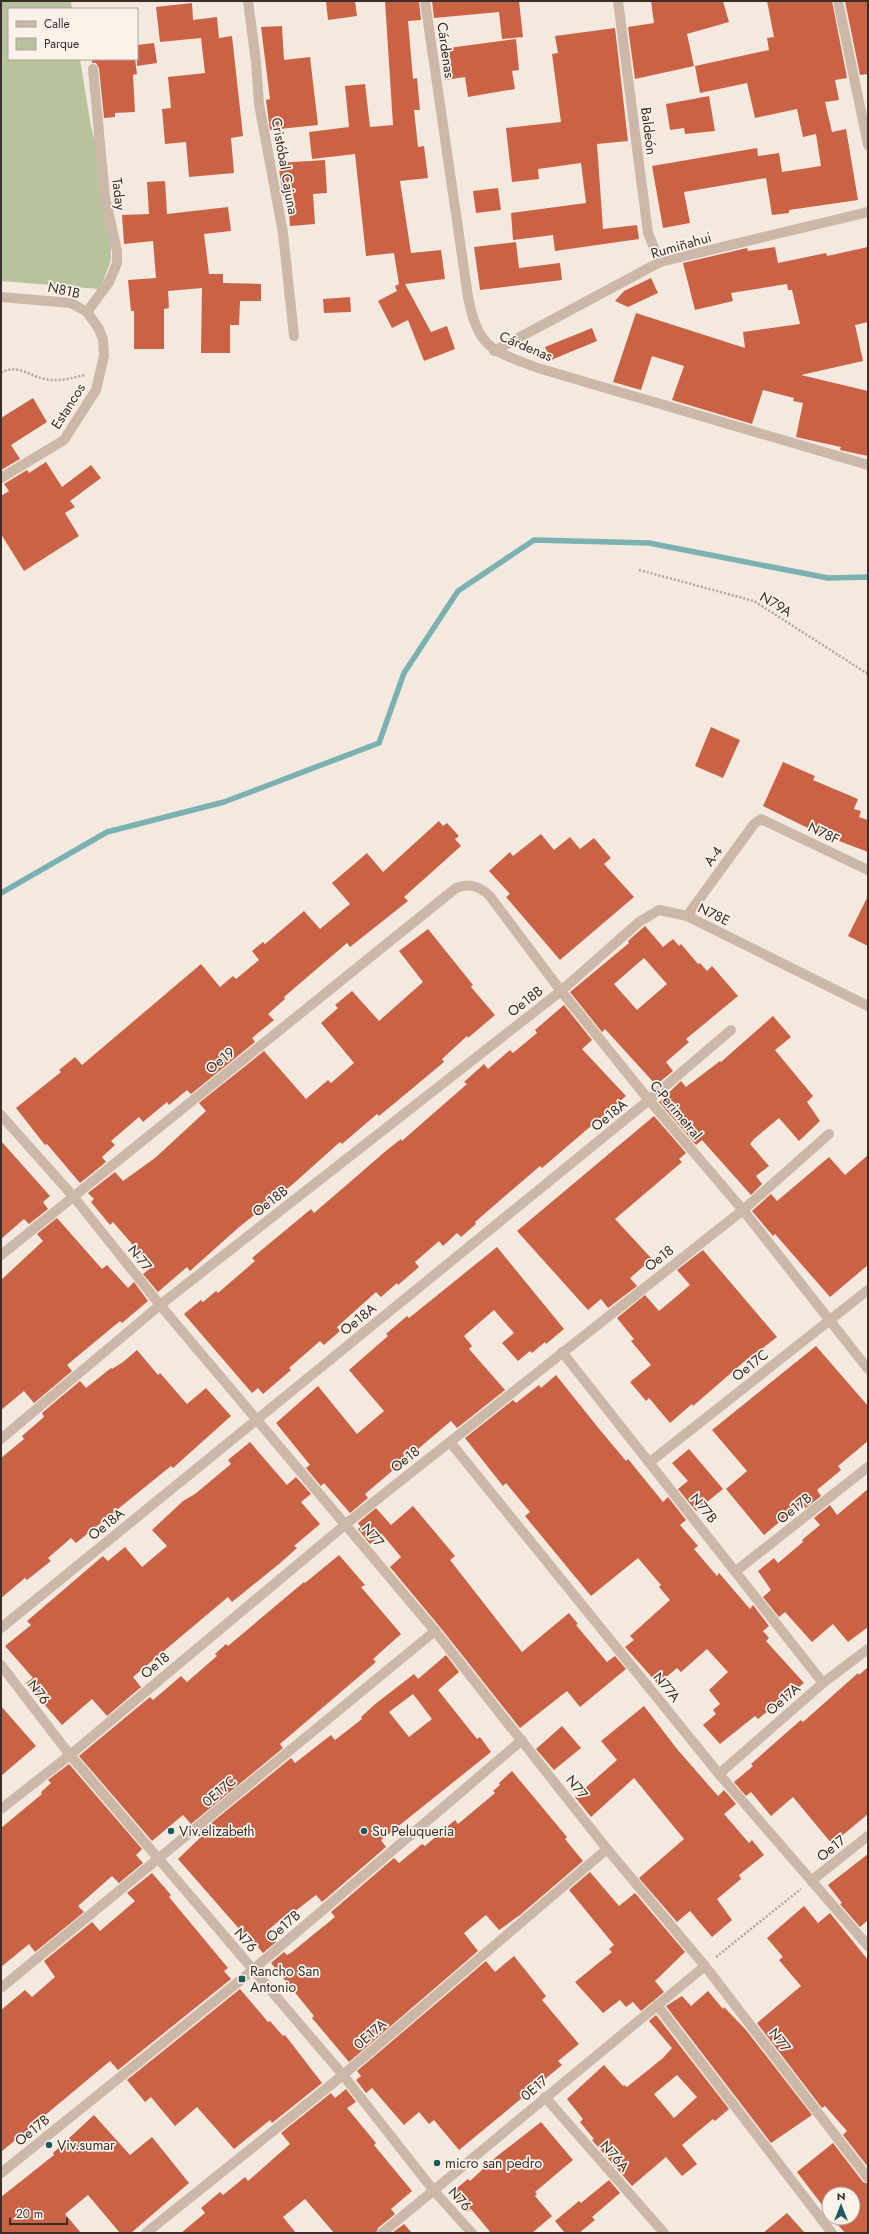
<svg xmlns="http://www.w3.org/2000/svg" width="869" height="2234" font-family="Jost,sans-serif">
<rect width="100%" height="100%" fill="#f3e9de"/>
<path fill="#b7c39d" d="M1,1H71L72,9H9V59H80L91,127L110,197L111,260L100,289L1,281Z"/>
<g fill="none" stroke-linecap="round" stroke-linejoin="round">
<path stroke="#7bb1b2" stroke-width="5.5" d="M1,893L107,832L224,802L379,743L404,673L458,591L534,540L649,543L828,578L868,577"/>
</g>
<g fill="#ca6345" fill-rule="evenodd">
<path d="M326,1H355L357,16L328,20Z"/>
<path d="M385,1H419L421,20L408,21L413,79L417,78L420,110H414L418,147L424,146L428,178L400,181L411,253L441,250L445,279L405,284L431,332L447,326L455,349L424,361L408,320L392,328L378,301L397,291L395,286L399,284L394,253L366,256L355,154L312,159L309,132L349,127L345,86L365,84L370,127L393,125Z"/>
<path d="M432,1H519L523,37L502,39L499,12L434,18Z"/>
<path d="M651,1H723L729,22L687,34L694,66L635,79L628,27L654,23Z"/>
<path d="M767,1H832L847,78L835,80L839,100L825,102L832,132L846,129L858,200L789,210V213L772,215L766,178L684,192L690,223L663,228L652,166L757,148L758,156L779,153L782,172L821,166L816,134L803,137L797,109L755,118L747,83L700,93L695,66L769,50L767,38L774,37Z"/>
<path d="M845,1H868V74L860,75Z"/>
<path d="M192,3L193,20L217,17L219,38L232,36L243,136L231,138L234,173L189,177L186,142L165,144L162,109L171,108L168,77L205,73L201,38L160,42L156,7Z"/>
<path d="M282,26L284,60L310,57L318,125L270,130L266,100L270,99L261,27Z"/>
<path d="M615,28L628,141L597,144L603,229L637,225L639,239L555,251L553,235L513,240L511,213L586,203L581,163L538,169L539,179L512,182L506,128L561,122L552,54L558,53L555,36Z"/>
<path d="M516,39L519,70L512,71L515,89L468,97L465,77L445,80L441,49Z"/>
<path d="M154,43L157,63L137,66V45Z"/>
<path d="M92,59H135L137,74L133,75L135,112L115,113V117L104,118L99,68L96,63H92Z"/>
<path d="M709,96L715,131L685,134L684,128L670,130L666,104Z"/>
<path d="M325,160L327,193L313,194L315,224L290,226L288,196H283L278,163Z"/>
<path d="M165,181L167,214L228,207L231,231L204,234L209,274H223V283L261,284V301H240L239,325H230V353H201L202,288L168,291L169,308L164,309V349H134V311H131L128,280L156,278L153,241L124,244L122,215L149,214L147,182Z"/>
<path d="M498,188L501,210L476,213L473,191Z"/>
<path d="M516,242L519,268L560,263L562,280L480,290L474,247Z"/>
<path d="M775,247L778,263L826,253L827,256L868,247V322L855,325L863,361L801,375L868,391V456L840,450L841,447L796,437L803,403L793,401L794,398L763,390L752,424L672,400L684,366L652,356L641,390L613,382L636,313L745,348L743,332L800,324L792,290H788L787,284L731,293L733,301L695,310L683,263L747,248L748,251Z"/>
<path d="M651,278L658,293L628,307L615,301L624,291Z"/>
<path d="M350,297L351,312L324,313L323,299Z"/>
<path d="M592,328L597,341L551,360L545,347Z"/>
<path d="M33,398L47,422L11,445L20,459L1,470V418Z"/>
<path d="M46,462L62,487L91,465L101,478L70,501L75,507L65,513L79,536L24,571L1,534V496L9,491L4,484L27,470L29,473Z"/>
<path d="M711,727L740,740L723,778L695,766Z"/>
<path d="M783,762L815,776L813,780L858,799L854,809L861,811L859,817L868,820V852L818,833L763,806Z"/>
<path d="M439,821L443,826L447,823L459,836L455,839L461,846L404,897L408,901L350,947L347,943L284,997L285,999L268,1014L274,1020L252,1038L255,1042L191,1094L187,1090L169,1105L167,1102L143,1122L139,1117L111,1141L115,1145L102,1157L106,1162L80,1183L47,1144L45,1145L16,1108L61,1072L59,1070L75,1057L82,1065L201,964L220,987L233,976L236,979L259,960L252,951L263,942L265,944L304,911L320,929L350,904L332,883L367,853L383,872Z"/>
<path d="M541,834L554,850L570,837L580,849L594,838L611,858L604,864L634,897L560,960L506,897L510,894L489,871L510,852L513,856Z"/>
<path d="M868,896V946L848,936Z"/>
<path d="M645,926L663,947L673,939L679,946L681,944L698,964L700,963L707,971L712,966L738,996L686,1039L689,1042L666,1062L673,1071L656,1085L605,1029L602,1032L570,992L629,943L628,941ZM644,958L667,984L637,1010L614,984Z"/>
<path d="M428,929L473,985L471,987L495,1015L468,1038L467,1036L442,1059L444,1062L408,1092L379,1116L377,1114L342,1144L340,1142L293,1184L238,1228L190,1271L187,1267L158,1292L143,1274L152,1267L113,1222L110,1225L91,1202L94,1199L88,1193L115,1172L123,1181L155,1158L206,1111L199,1103L264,1051L306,1099L328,1080L331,1083L354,1063L321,1023L338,1008L335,1005L352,991L379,1021L423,982L399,951Z"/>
<path d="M564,1005L592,1040L582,1049L626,1096L542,1168L540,1166L475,1222L476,1224L461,1237L457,1233L443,1246L439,1241L415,1262L419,1267L398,1285L397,1283L381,1297L376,1292L337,1327L340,1331L324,1345L320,1341L289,1368L291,1370L263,1394L258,1388L252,1393L184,1314L201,1300L203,1302L216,1291L218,1293L255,1261L252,1258L270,1243L311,1209L314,1213L387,1150L401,1139L402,1141L428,1118L467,1084L464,1082L484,1064L488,1069L510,1050L513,1053L537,1033L535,1030Z"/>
<path d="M773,1016L791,1037L775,1050L813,1096L807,1102L820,1121L799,1141L779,1118L754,1139L750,1144L769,1166L756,1176L762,1184L751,1195L702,1140L696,1145L659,1102L681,1081L686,1087L720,1061L721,1062Z"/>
<path d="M654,1116L686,1153L679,1159L682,1162L615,1219L652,1259L630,1278L637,1286L608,1308L601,1299L588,1310L517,1231Z"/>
<path d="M1,1141L50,1196L43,1202L48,1209L29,1224L24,1219L1,1239Z"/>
<path d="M868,1155V1265L830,1297L775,1234L773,1236L752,1211L771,1194L777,1201L829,1157L845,1175Z"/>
<path d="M57,1218L102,1269L107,1265L128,1288L134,1282L148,1301L122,1323L120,1321L67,1365L72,1371L34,1403L24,1391L1,1410V1280L43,1241L37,1234Z"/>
<path d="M497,1247L564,1329L546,1344L545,1342L532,1353L530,1351L518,1361L502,1343L514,1333L494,1310L464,1336L472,1346L469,1349L505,1390L457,1428L451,1421L365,1494L368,1498L350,1513L324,1483L321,1486L306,1468L310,1465L276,1423L318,1386L357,1434L384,1411L349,1370L388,1336L386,1334L407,1316L409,1318Z"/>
<path d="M703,1250L777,1337L754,1355L753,1354L693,1406L692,1404L670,1423L649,1398L646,1401L630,1382L651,1365L631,1341L634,1339L617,1318L645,1295L659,1311L690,1285L677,1270Z"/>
<path d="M816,1346L868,1406V1441L838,1466L841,1470L817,1490L821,1496L806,1508L802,1503L764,1535L726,1489L747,1471L712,1430Z"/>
<path d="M137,1350L158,1375L160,1373L187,1404L206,1388L231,1416L173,1468L171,1466L76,1543L71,1538L48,1558L51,1561L27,1580L25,1578L1,1598V1458L24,1439L22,1436L44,1417L42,1413L80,1381L86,1388L111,1368L112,1369L123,1362Z"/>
<path d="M556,1375L600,1430L626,1461L628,1459L663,1502L668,1497L686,1520L680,1525L698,1546L694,1549L717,1576L719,1573L750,1609L753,1605L769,1626L763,1631L769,1638L766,1641L804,1683L758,1719L755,1716L720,1744L703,1725L716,1714L713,1710L720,1704L709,1690L728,1672L707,1649L681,1672L677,1668L658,1684L625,1647L634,1640L630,1636L670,1600L659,1587L661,1585L638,1558L591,1596L525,1516L530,1512L506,1483L503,1486L465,1438L513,1400L516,1403L539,1385L541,1388Z"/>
<path d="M250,1442L287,1485L296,1477L311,1494L301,1502L320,1524L294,1546L297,1548L279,1564L232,1602L228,1597L133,1677L141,1687L107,1716L92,1699L62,1725L26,1683L33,1678L5,1646L31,1625L27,1621L103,1556L108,1561L125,1547L142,1567L167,1546L152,1530L183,1501L195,1494L231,1464L228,1460Z"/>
<path d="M689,1449L723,1489L696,1511L678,1489L688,1481L672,1463Z"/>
<path d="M868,1489V1627L848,1642L833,1624L812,1642L785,1612L779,1617L763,1597L771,1590L758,1571L774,1558L778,1563L803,1542L802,1540L820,1525L814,1518L830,1505L837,1515Z"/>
<path d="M413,1506L455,1556L450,1560L522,1652L569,1613L578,1624L576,1625L607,1662L615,1656L626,1669L580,1707L567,1691L520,1728L440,1627L390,1567L401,1557L382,1534L370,1544L358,1529L361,1527L358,1523L376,1508L391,1525Z"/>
<path d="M339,1555L365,1585L361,1587L401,1634L373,1659L376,1662L280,1744L283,1748L191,1824L183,1815L152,1841L79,1756L150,1697L153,1700L181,1676L187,1682L217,1656L215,1654L226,1644L228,1646L304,1582L305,1583Z"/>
<path d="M446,1655L459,1672L438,1690L477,1739L480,1737L491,1752L381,1840L386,1847L322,1902L316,1895L294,1912L292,1910L267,1931L276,1942L263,1953L257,1946L255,1947L178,1859L202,1836L199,1833L291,1758L295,1763L331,1735L335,1740L362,1719L361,1717L374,1705L414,1674L418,1679ZM413,1694L432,1719L409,1737L389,1712Z"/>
<path d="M868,1667V1814L832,1844L793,1797L771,1816L751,1792L746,1796L734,1782L753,1766L751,1764L778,1740L801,1720L803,1722L858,1673L859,1675Z"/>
<path d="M1,1706L36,1746L1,1776Z"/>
<path d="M644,1706L677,1749L718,1796L724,1790L736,1804L724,1814L749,1843L752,1840L764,1855L739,1875L741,1879L717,1899L732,1920L712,1937L690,1911L677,1922L639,1878L684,1839L634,1778L591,1817L575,1797L617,1760L601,1741Z"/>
<path d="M562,1726L581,1748L554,1770L536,1749Z"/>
<path d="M69,1764L142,1849L136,1855L143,1863L119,1883L112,1876L78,1906L84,1912L35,1952L29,1944L1,1967V1828L42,1794L41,1792L51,1783L48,1780Z"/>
<path d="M512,1771L567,1837L565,1839L583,1861L520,1915L499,1930L486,1915L464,1933L478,1951L349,2062L312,2018L314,2016L271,1963L284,1952L287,1955L292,1952L335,1917L331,1912L394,1858L399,1863L422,1844L425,1846L455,1820L458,1824L495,1793L493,1791L500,1785L499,1783Z"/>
<path d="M868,1854V1920L860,1927L840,1904L842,1903L828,1885Z"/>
<path d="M590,1872L619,1906L635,1893L685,1952L655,1981L664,1992L641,2011L633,2002L626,2007L620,2000L603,2013L575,1982L612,1952L609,1949L614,1945L569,1890Z"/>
<path d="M152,1873L171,1895L169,1897L228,1968L224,1971L231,1979L118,2070L110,2061L1,2152V2010L25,1990L32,1997L55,1977L44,1961L92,1922L100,1931L135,1901L127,1893Z"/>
<path d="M804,1906L818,1923L830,1913L868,1960V2167L843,2135L847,2131L825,2106L822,2108L757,2023L801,1986L779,1960L783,1957L767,1938Z"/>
<path d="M514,1956L546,1996L542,2000L579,2044L558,2061L562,2065L459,2150L434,2120L429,2124L419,2112L404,2125L372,2088L366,2093L356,2080L361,2076L357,2071L486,1961L495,1972Z"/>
<path d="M240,1989L268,2022L270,2021L283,2036L285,2035L322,2083L272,2123L270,2120L234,2149L197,2107L175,2126L151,2097L145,2102L127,2080Z"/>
<path d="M708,1991L723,2009L724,2007L746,2030L812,2115L771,2143L666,2006L682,1996L691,2006Z"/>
<path d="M656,2015L729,2109L715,2121L713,2119L682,2145L697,2164L682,2176L666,2157L632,2186L592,2140L594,2139L580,2122L583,2119L567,2099L604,2065L623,2086L624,2085L627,2087L663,2058L672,2048L649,2021ZM677,2075L697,2097L674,2118L654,2094Z"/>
<path d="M346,2089L356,2102L347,2108L376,2143L374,2145L412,2191L391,2209L395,2214L378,2228L376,2233H334L305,2199L283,2217L296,2233H181L205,2213L201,2208L220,2192L223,2195L245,2177L248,2181L290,2144L281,2133L331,2093L335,2098Z"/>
<path d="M94,2115L130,2155L152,2137L189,2183L131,2233H120L88,2195L65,2214L81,2233H1V2197L54,2155L53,2153Z"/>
<path d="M541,2122L573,2160L535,2192L537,2194L535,2196L552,2216L532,2233H491L471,2209L467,2212L451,2193L468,2179L470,2181L496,2157Z"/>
<path d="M833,2143L863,2182L868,2184V2233H845L832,2218H853V2194H829V2214L797,2172Z"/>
<path d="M609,2180L620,2193L592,2217L595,2220L579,2233H565L555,2221L579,2201L581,2203Z"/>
<path d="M787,2213L805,2233H763Z"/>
<path d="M404,2224L412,2233H392Z"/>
</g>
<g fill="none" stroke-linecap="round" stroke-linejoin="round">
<g stroke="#b8a293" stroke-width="2.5" stroke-dasharray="2 2" stroke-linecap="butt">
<path d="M1,373C17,363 29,376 45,379C58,382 72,378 85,375"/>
<path d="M639,570L754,601L868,674"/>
<path d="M716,1957L801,1889"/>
</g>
<g stroke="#ccb8a9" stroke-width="10">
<path d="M248,1L256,62L259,104L283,233L294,336"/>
<path d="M425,1L468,297C478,348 492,351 538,368L868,465"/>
<path d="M618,1L648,233L660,262"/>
<path d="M838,1L868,145"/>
<path d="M1,297L71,303L87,312L99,329L103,340L104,356L96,390L64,440L1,478"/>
<path d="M87,312L109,282L117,263V251L105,197L93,69"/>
<path d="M494,351L660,262L868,212"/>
<path d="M687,916L754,824L761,819L868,870"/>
<path d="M1,1115L73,1196L160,1305L435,1631L607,1849L705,1966L868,2178"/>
<path d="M1,1255L456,888C470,883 478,886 489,895L561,991L649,1100L743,1210L868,1369"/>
<path d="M562,1352L823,1683"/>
<path d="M1,1439L160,1305L561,991L639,922L659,910L687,916L868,1006"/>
<path d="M450,1442L719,1774L868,1946"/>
<path d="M650,1462L868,1290"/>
<path d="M736,1571L868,1467"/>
<path d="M1,1628L649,1100L731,1030"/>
<path d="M1,1665L70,1755L343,2075L434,2191L472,2233"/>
<path d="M719,1774L823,1683L868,1649"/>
<path d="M1,1809L70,1755L346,1524L743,1210L829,1134"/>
<path d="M811,1881L868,1836"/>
<path d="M1,1988L435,1631"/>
<path d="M657,2005L832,2233"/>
<path d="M545,2097L664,2233"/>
<path d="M1,2173L242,1979L522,1740"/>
<path d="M146,2233L343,2075L607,1849"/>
<path d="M382,2233L705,1966"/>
</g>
</g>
<g fill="#1c5a5d" stroke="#fbf3ea" stroke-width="1.5">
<circle cx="171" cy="1831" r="4"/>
<circle cx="364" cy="1831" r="4"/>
<rect x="238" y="1975" width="8" height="8" rx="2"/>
<circle cx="49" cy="2145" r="4"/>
<circle cx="437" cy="2163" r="4"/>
</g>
<g text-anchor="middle" stroke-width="3.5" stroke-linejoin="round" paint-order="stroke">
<g font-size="14" fill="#392e29" stroke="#fbf3ea">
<text transform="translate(446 50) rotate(82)" y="5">Cárdenas</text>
<text transform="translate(649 131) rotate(83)" y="5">Baldeón</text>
<text transform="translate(285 166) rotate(80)" y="5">Cristóbal Cajuna</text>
<text transform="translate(119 194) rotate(83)" y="5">Taday</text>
<text transform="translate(681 245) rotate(-16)" y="5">Rumiñahui</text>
<text transform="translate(64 290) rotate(12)" y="5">N81B</text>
<text transform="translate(526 346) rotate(23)" y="5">Cárdenas</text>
<text transform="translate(68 406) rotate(-58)" y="5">Estancos</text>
<text transform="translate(776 604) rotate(31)" y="5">N79A</text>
<text transform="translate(824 833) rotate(26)" y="5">N78F</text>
<text transform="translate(713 856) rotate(-54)" y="5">A-4</text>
<text transform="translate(714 914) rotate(26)" y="5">N78E</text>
<text transform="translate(525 1001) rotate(-38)" y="5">Oe18B</text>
<text transform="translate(220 1060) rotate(-39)" y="5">Oe19</text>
<text transform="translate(676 1110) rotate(50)" y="5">C-Perimetral</text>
<text transform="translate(609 1115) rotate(-39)" y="5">Oe18A</text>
<text transform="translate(270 1201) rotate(-38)" y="5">Oe18B</text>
<text transform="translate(140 1258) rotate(51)" y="5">N-77</text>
<text transform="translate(659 1258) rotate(-38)" y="5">Oe18</text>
<text transform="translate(358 1319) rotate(-39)" y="5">Oe18A</text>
<text transform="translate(750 1365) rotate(-38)" y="5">Oe17C</text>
<text transform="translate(405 1459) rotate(-38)" y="5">Oe18</text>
<text transform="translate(704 1508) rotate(51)" y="5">N77B</text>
<text transform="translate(794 1508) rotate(-38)" y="5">Oe17B</text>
<text transform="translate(106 1524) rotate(-39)" y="5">Oe18A</text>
<text transform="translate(373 1535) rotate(50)" y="5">N77</text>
<text transform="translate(155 1665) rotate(-40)" y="5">Oe18</text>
<text transform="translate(667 1687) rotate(51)" y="5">N77A</text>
<text transform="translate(39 1692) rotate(53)" y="5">N76</text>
<text transform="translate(783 1699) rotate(-41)" y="5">Oe17A</text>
<text transform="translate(577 1787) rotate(52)" y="5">N77</text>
<text transform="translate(219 1791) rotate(-40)" y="5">0E17C</text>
<text transform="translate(831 1848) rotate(-39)" y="5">Oe17</text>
<text transform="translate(283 1926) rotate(-41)" y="5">Oe17B</text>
<text transform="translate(246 1940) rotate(49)" y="5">N76</text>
<text transform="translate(370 2034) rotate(-41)" y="5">0E17A</text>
<text transform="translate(780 2040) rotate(53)" y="5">N77</text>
<text transform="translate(534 2088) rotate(-40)" y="5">0E17</text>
<text transform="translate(32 2130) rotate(-39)" y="5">Oe17B</text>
<text transform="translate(615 2156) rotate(49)" y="5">N76A</text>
<text transform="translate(460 2199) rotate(48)" y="5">N76</text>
</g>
<g font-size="14" fill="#392e29" stroke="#fbf3ea" text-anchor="start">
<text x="179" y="1836">Viv.elizabeth</text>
<text x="372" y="1836">Su Peluqueria</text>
<text x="250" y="1976">Rancho San<tspan x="250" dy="16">Antonio</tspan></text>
<text x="57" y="2150">Viv.sumar</text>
<text x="445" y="2168">micro san pedro</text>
</g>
</g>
<rect width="869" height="2234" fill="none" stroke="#392e29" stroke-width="4"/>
<rect x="8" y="8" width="130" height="52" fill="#fbf3ea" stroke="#ada49d"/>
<rect x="16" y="21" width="20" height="6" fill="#ccb8a9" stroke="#ada49d"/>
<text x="44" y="28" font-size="12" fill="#392e29">Calle</text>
<rect x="16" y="38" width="20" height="12" fill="#b7c39d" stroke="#ada49d"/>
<text x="44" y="48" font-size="12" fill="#392e29">Parque</text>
<g transform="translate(841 2206)"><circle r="19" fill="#fbf3ea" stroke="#ada49d"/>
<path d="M0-3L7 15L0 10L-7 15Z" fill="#1c5a5d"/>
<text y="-6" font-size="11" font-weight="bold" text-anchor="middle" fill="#392e29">N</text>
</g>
<path d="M10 2218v6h57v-6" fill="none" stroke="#392e29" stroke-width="2"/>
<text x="16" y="2218" font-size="12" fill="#392e29" stroke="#fbf3ea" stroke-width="3" paint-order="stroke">20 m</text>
</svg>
